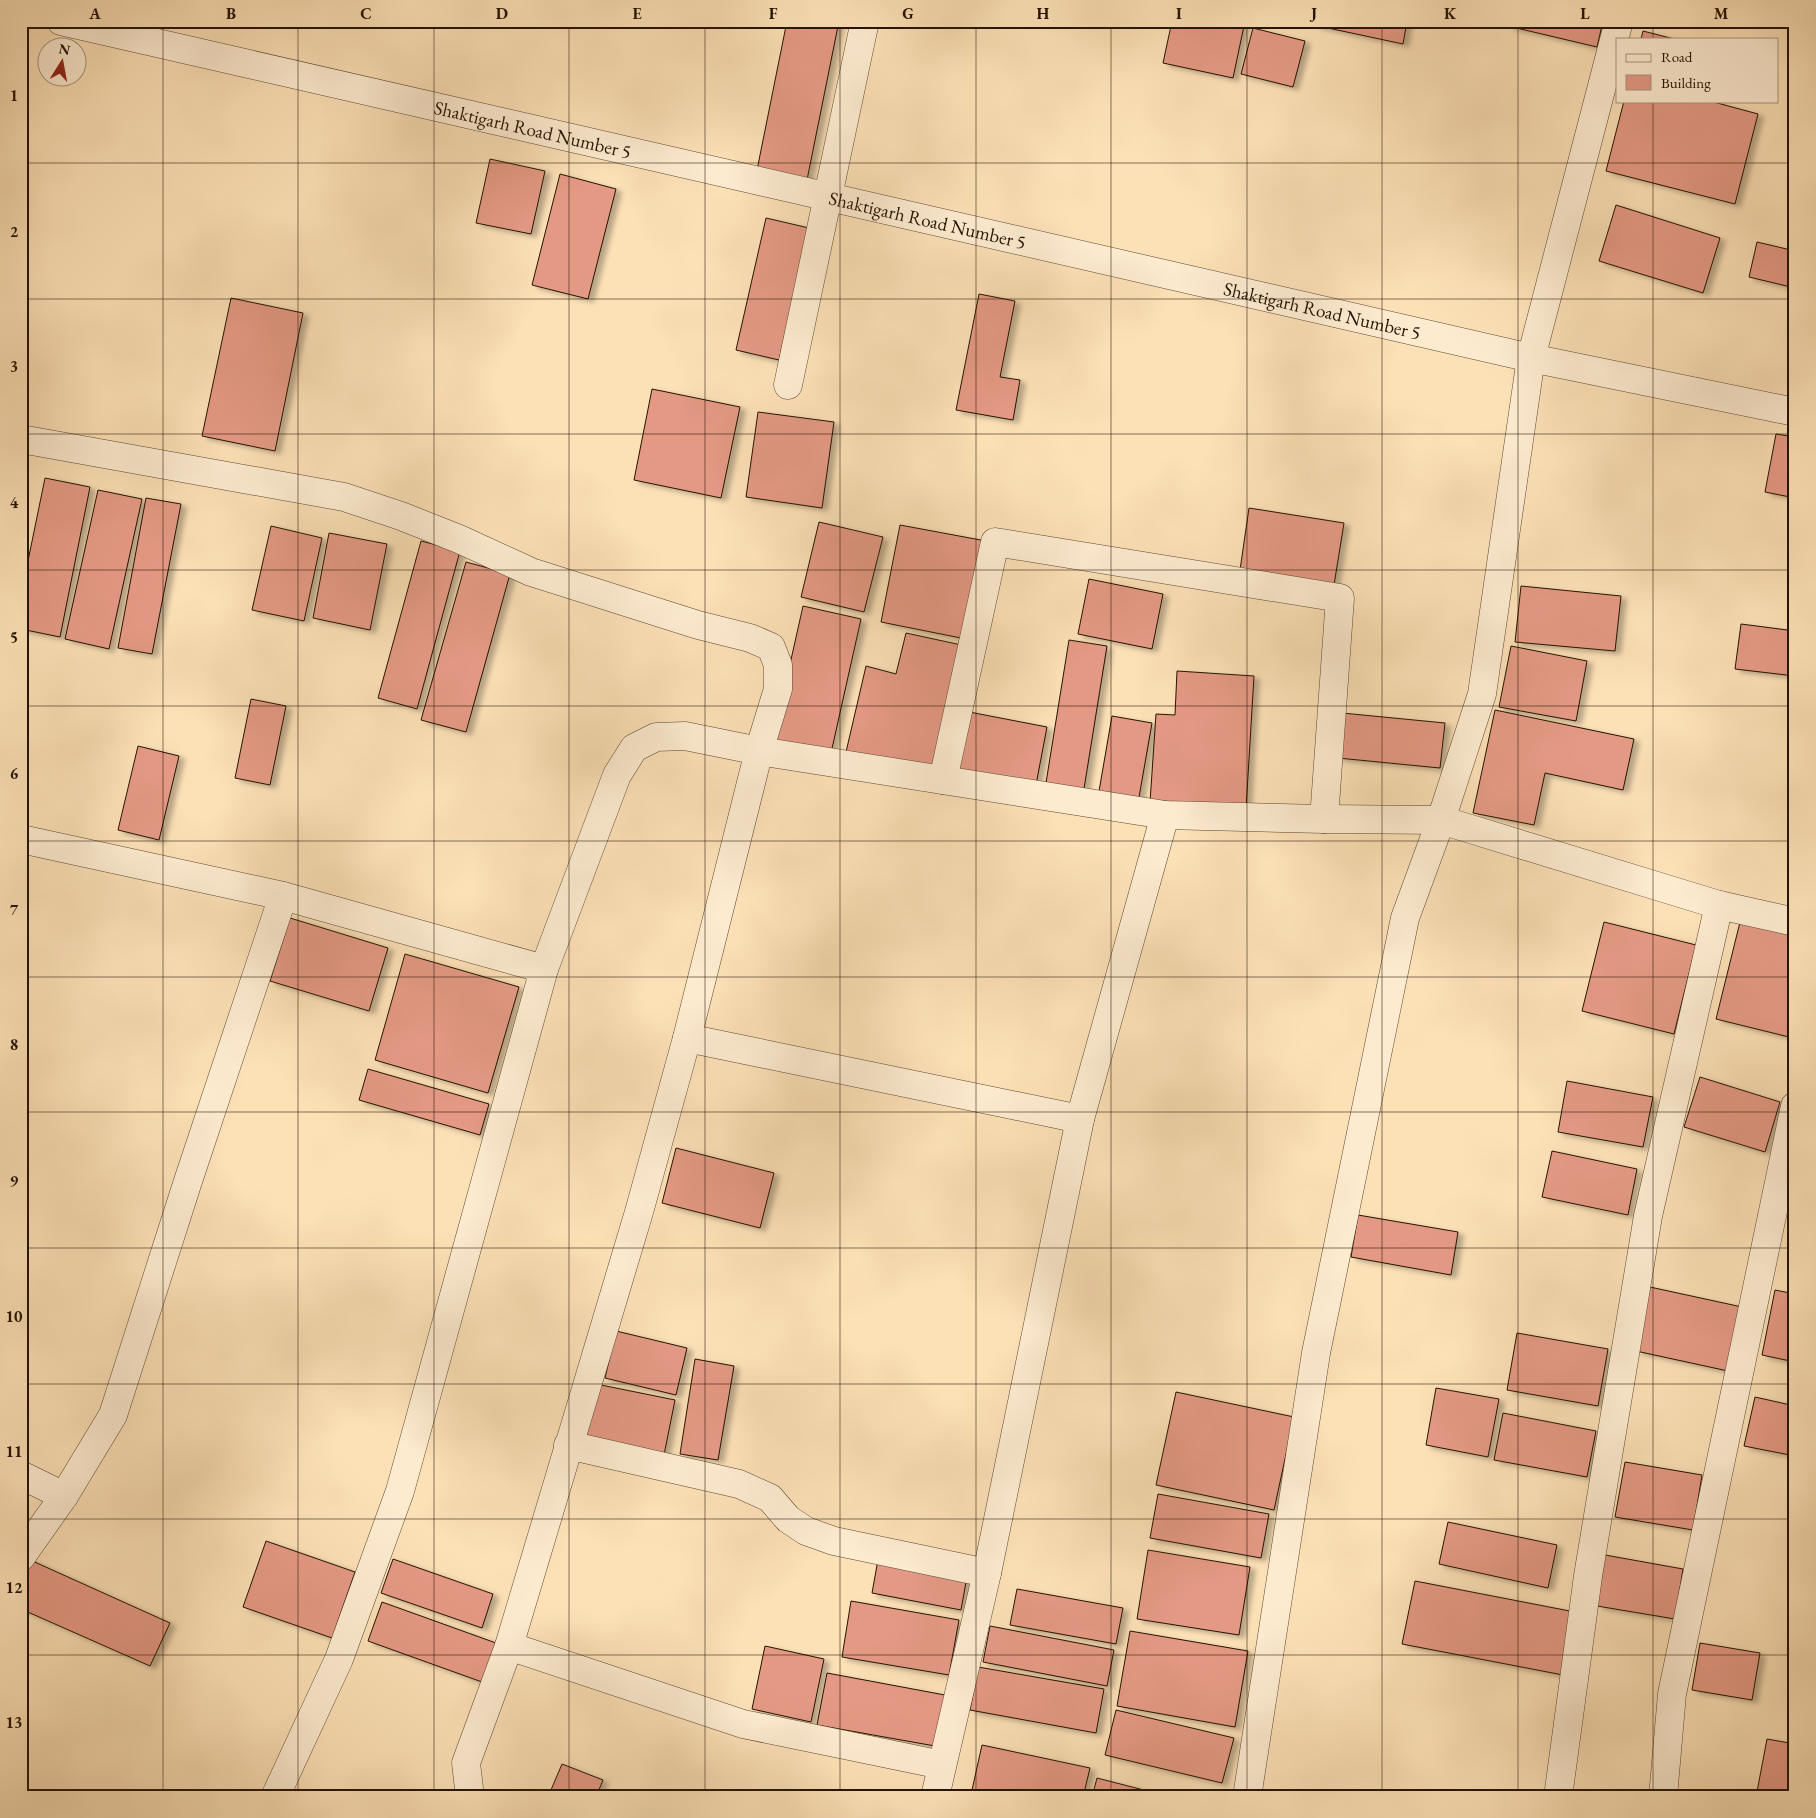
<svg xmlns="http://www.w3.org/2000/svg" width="1816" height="1818" font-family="'EB Garamond',serif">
<defs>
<filter id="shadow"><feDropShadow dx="5.5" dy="3" stdDeviation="2.5" flood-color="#0004"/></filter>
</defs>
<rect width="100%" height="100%" fill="#fce0b6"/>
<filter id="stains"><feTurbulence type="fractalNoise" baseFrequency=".004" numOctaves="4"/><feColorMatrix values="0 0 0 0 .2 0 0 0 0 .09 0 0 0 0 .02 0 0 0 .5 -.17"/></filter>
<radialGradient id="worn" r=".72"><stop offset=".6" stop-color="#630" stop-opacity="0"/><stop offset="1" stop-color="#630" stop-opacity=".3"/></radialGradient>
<g fill="#e49984" stroke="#241300" filter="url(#shadow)">
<path d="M787,21H839L807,180L757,170Z"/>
<path d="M1172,21H1245L1233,78L1163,63Z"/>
<path d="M1314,21H1407L1403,44L1314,25Z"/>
<path d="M1509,21H1603L1597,47L1508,26Z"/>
<path d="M1253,28L1305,41L1293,87L1241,74Z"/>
<path d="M1643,31L1674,39H1641Z"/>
<path d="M1624,101H1710L1758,114L1735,204L1606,171Z"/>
<path d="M490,159L545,171L531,234L476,223Z"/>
<path d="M560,174L616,189L588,299L532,285Z"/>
<path d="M1616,205L1720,238L1703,293L1599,261Z"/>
<path d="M766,218L809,228L779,360L736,350Z"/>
<path d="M1757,242L1795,251V288L1749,277Z"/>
<path d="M979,294L1015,301L1000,377L1020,380L1013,420L956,410Z"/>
<path d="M231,298L303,313L275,451L202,436Z"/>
<path d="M652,389L740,407L721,498L634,480Z"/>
<path d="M758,412L834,422L822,508L746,497Z"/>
<path d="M1776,434L1795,437V498L1765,492Z"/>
<path d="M45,478L90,487L60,637L21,629V595Z"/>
<path d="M98,490L142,499L109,649L65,639Z"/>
<path d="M146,498L181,504L152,654L118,648Z"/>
<path d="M1249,508L1344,523L1334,585L1240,570Z"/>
<path d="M819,522L883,537L864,612L801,597Z"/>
<path d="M900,525L986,541L966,639L881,622Z"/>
<path d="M271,526L322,538L304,621L252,610Z"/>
<path d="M329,533L387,544L370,630L313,618Z"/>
<path d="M421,541L460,551L417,709L378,698Z"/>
<path d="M466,562L510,574L466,732L421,720Z"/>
<path d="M1089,579L1163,594L1152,649L1078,634Z"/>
<path d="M1521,586L1621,596L1615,651L1515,642Z"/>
<path d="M803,606L861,619L831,753L773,740Z"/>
<path d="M1741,624L1795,631V676L1735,669Z"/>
<path d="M906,633L966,646L936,773L846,752L866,666L896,674Z"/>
<path d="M1069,640L1107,646L1083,795L1045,789Z"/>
<path d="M1511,646L1587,661L1576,721L1499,707Z"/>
<path d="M1177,671L1254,676L1246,809L1150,802L1156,714L1175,715Z"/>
<path d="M251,699L286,706L270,785L235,778Z"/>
<path d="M1495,710L1634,739L1623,790L1545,773L1534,825L1473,813Z"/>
<path d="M964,711L1047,727L1035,790L952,774Z"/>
<path d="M1342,713L1445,723L1440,768L1338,758Z"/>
<path d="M1112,716L1152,723L1138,803L1098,797Z"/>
<path d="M138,746L179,756L159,840L118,830Z"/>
<path d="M1742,914L1795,927V1014L1789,1037L1716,1019Z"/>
<path d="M290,918L388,948L369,1011L270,981Z"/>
<path d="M1604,922L1696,945L1674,1034L1582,1011Z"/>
<path d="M405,954L519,987L488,1093L375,1060Z"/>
<path d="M368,1069L489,1104L480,1135L359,1100Z"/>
<path d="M1700,1077L1780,1102L1765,1152L1684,1127Z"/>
<path d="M1567,1081L1653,1097L1643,1147L1558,1132Z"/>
<path d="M676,1148L774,1173L760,1228L662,1203Z"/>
<path d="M1552,1151L1637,1169L1628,1215L1542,1197Z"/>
<path d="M1358,1215L1458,1232L1451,1275L1351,1257Z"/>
<path d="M1650,1287L1742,1307L1728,1371L1636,1351Z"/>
<path d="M1775,1290L1795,1294V1362L1762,1355Z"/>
<path d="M616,1331L687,1348L676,1395L605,1378Z"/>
<path d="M1517,1333L1608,1349L1598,1406L1507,1390Z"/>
<path d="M695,1359L734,1366L718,1460L680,1454Z"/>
<path d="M596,1384L675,1400L664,1455L585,1438Z"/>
<path d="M1436,1388L1499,1399L1488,1457L1426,1445Z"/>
<path d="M1176,1392L1294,1417L1274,1510L1156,1485Z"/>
<path d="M1755,1397L1795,1406V1456L1744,1446Z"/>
<path d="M1503,1413L1596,1431L1587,1477L1494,1460Z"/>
<path d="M1625,1462L1702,1475L1693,1530L1615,1517Z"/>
<path d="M1158,1494L1269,1514L1261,1558L1150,1538Z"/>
<path d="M1448,1522L1557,1545L1548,1588L1439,1564Z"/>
<path d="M266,1541L355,1572L332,1638L243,1607Z"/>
<path d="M1148,1550L1250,1567L1239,1635L1137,1619Z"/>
<path d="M879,1554L968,1571L961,1610L872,1593Z"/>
<path d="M1605,1555L1683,1569L1675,1619L1597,1606Z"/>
<path d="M28,1559L170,1623L150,1666L21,1609V1574Z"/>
<path d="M393,1559L493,1594L482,1628L381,1593Z"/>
<path d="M1415,1581L1575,1612L1563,1675L1402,1644Z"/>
<path d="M1017,1589L1123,1608L1116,1644L1010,1625Z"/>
<path d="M851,1601L959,1620L949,1675L842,1657Z"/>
<path d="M382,1602L496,1643L482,1682L368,1641Z"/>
<path d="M990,1626L1114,1650L1107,1686L983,1662Z"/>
<path d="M1130,1631L1248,1651L1235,1727L1117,1706Z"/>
<path d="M1700,1643L1760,1653L1752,1700L1692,1690Z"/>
<path d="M765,1646L824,1659L811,1722L752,1709Z"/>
<path d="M978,1667L1104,1689L1096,1733L970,1710Z"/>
<path d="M827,1673L945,1695L935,1746L817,1725Z"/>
<path d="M1116,1710L1234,1738L1222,1783L1105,1755Z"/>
<path d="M1767,1739L1795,1744V1797H1756Z"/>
<path d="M982,1745L1090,1768L1083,1797H1005L972,1790Z"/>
<path d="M562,1764L603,1780L596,1797H548Z"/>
<path d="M1097,1778L1171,1797H1092Z"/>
</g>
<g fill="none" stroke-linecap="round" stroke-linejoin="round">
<defs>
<g id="minor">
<path id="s1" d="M61,21L1531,358L1795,412"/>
<path d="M788,385L865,21"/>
<path d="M21,439L344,497L401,516L459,539L531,572L698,625L750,638L771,647L778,665V689L759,751L687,1038L639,1212L509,1646L466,1763L470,1797"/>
<path d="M943,780L995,542L1340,598L1324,819"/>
<path d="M21,839L283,896L544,969"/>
<path d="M687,1038L1080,1119"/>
<path d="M568,1445L739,1484L770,1498L788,1519L806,1531L834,1541L987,1573"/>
<path d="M21,1475L64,1496"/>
<path d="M21,1557L64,1496L113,1415L188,1181L283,896"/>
<path d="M509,1646L743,1724L942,1765"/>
<path d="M275,1797L339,1659L400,1491L544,969L617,775L634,748L656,737L685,736L759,751L1165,815L1324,819L1441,820L1719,905L1795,922"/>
<path d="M935,1797L987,1573L1080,1119L1165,815"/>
<path d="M1247,1797L1316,1353L1405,918L1441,820L1482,694L1531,358L1619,21"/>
<path d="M1558,1797L1588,1576L1648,1216L1719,905"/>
<path d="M1663,1797L1672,1694L1795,1106"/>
</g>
</defs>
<use href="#minor" stroke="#5a462e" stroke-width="29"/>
<use href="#minor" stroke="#fdebd0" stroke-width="28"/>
</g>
<path fill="none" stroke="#241300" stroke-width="1" stroke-opacity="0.55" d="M163,21V1797M298,21V1797M434,21V1797M569,21V1797M705,21V1797M840,21V1797M976,21V1797M1111,21V1797M1247,21V1797M1382,21V1797M1518,21V1797M1653,21V39M1653,101V1797M21,163H1795M21,299H1795M21,434H1795M21,570H1795M21,706H1795M21,841H1795M21,977H1795M21,1112H1795M21,1248H1795M21,1384H1795M21,1519H1795M21,1655H1795"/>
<g text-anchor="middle" stroke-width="4" stroke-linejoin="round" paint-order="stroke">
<g font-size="19" fill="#241300" stroke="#fdebd0">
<text dy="7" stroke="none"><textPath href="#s1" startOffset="484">Shaktigarh Road Number 5</textPath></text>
<text dy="7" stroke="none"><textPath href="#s1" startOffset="889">Shaktigarh Road Number 5</textPath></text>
<text dy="7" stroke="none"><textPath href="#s1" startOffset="1294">Shaktigarh Road Number 5</textPath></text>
</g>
</g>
<rect width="1816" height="1818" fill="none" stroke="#fce0b6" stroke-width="55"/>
<rect x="1616" y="38" width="162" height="65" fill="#fdebd0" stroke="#a6957d"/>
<rect x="1626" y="54" width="25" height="8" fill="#fdebd0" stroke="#a6957d"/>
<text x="1661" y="62" font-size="15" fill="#241300">Road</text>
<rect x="1626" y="75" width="25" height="15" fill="#e49984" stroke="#a6957d"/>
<text x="1661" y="88" font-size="15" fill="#241300">Building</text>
<g transform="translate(62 62) rotate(11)"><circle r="24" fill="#fdebd0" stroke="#a6957d"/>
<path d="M0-4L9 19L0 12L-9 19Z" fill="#8f2418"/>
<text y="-8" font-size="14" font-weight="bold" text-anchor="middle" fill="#241300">N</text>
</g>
<rect x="28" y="28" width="1760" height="1762" fill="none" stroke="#241300" stroke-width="2"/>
<g font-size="16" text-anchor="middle" font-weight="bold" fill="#241300">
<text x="95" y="19">A</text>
<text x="231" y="19">B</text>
<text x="366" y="19">C</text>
<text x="502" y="19">D</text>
<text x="637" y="19">E</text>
<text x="773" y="19">F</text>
<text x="908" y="19">G</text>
<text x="1043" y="19">H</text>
<text x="1179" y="19">I</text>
<text x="1314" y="19">J</text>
<text x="1450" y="19">K</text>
<text x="1585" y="19">L</text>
<text x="1721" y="19">M</text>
<text x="14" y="101">1</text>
<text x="14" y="237">2</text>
<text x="14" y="372">3</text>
<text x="14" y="508">4</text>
<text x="14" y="643">5</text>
<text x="14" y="779">6</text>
<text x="14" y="915">7</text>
<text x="14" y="1050">8</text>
<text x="14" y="1186">9</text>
<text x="14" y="1322">10</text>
<text x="14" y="1457">11</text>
<text x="14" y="1593">12</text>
<text x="14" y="1728">13</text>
</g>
<rect width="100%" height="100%" filter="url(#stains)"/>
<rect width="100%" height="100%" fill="url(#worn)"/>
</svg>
